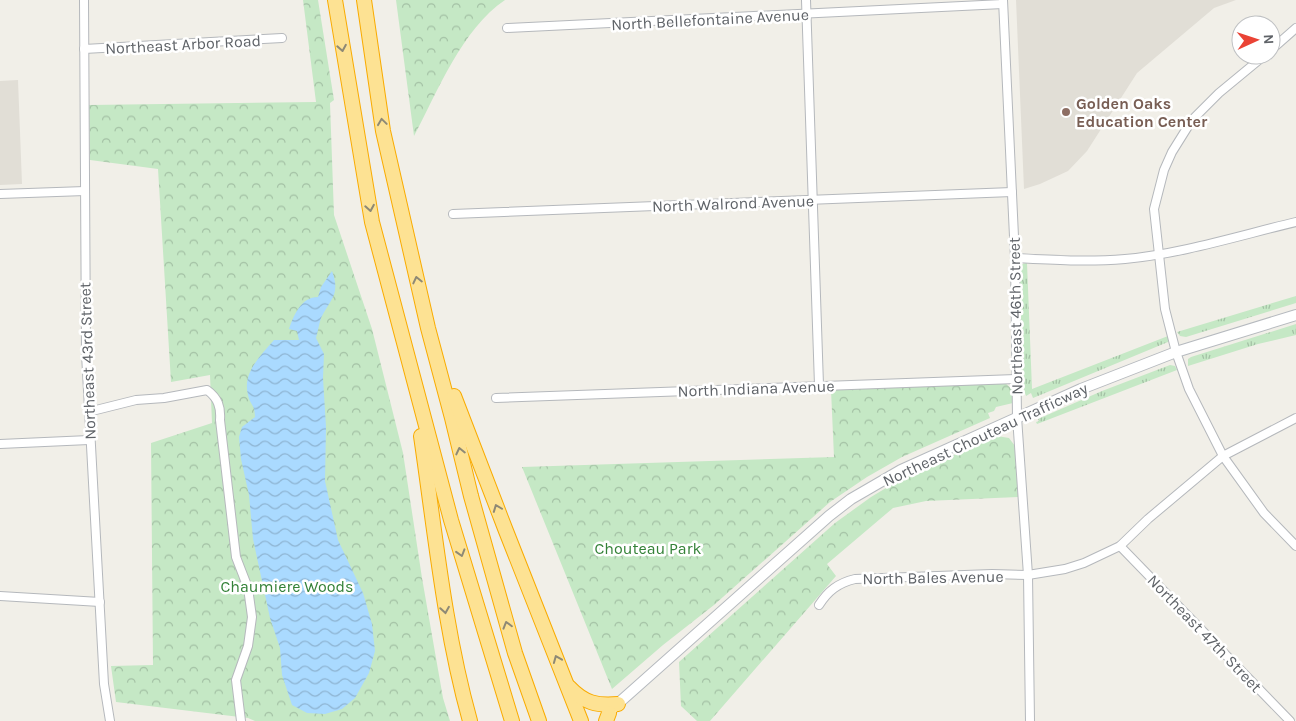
<svg xmlns="http://www.w3.org/2000/svg" width="1296" height="721" font-family="Karla,sans-serif">
<defs>
<pattern id="grass-tufts" width="24" height="20" patternUnits="userSpaceOnUse" patternTransform="scale(1.25)"><rect width="24" height="20" fill="#c5e8c5"/><path d="M3 7l-1-3M5 7V3M7 7l1-3M15 17l-1-3M17 17v-4M19 17l1-3" fill="none" stroke="#a3c0a4"/></pattern>
<pattern id="forest-crowns" width="20" height="18" patternUnits="userSpaceOnUse" patternTransform="scale(1.25)"><rect width="20" height="18" fill="#c5e8c5"/><path d="M2 6a3 3 0 1 1 6 0M12 15a3 3 0 1 1 6 0" fill="none" stroke="#a3c0a4"/></pattern>
<pattern id="water-waves" width="16" height="10" patternUnits="userSpaceOnUse" patternTransform="scale(1.25)"><rect width="16" height="10" fill="#aadaff"/><path d="M0 5q4-4 8 0t8 0" fill="none" stroke="#8eb4d2"/></pattern>
</defs>
<rect width="100%" height="100%" fill="#f1efe8"/>
<g fill="#e1ded6">
<path d="M1016,0H1236L1214,8L1137,73L1087,151L1068,171L1040,184L1024,189Z"/>
<path d="M18,80L22,184L0,185V81Z"/>
</g>
<g fill="url(#grass-tufts)">
<path d="M1027,263L1032,389L1168,336V342L1033,398L1031,393L1026,396L1023,387L1019,269L1022,264Z"/>
<path d="M1296,296V303L1186,337L1180,336L1177,332Z"/>
<path d="M1296,324V335L1258,344L1188,366V359L1191,357Z"/>
<path d="M1170,365L1175,366L1177,370L1037,424L1036,422L1039,421L1038,419L1102,391Z"/>
</g>
<g fill="url(#forest-crowns)">
<path d="M303,0H318L334,100L330,103L334,215L372,329L403,453L422,578L443,698L450,721H255L248,718L116,702L111,666L153,665L151,443L212,423L210,375L171,382L158,169L90,160L89,105L316,102Z"/>
<path d="M396,0H505C462,29 438,91 414,136Z"/>
<path d="M1005,383L1013,390V403L996,407L994,411L988,413L990,418L902,457L867,477L830,502L714,605L663,645L612,689L522,467L834,457L831,390Z"/>
<path d="M997,436L1009,438L1015,446L1018,497L926,501L893,508L827,564L836,576L710,721H697L681,706L679,662L835,523L871,497L896,482L929,466Z"/>
</g>
<path fill="url(#water-waves)" d="M332,271C341,295 330,299 321,318C319,324 318,331 316,338L324,354L323,378L326,427L325,481L338,540L363,593L372,624L375,651L369,673L355,698L342,709L325,714L307,713L292,705L282,675L280,648L270,618L253,539L249,495L241,459L239,437L242,427L255,417C255,404 250,405 248,395C242,373 261,355 274,340H299L297,331L289,329C294,315 301,297 318,297L321,287Z"/>
<g fill="none" stroke-linecap="round" stroke-linejoin="round">
<defs>
<g id="minor">
<path d="M84,0L86,354L104,684L110,721"/>
<path d="M806,0L819,385"/>
<path d="M1003,0L1015,258L1017,417L1028,575L1030,721"/>
<path d="M507,28L1003,4"/>
<path d="M84,49L282,38"/>
<path d="M1271,50L1296,28"/>
<path d="M1265,55L1219,93L1192,120L1172,152L1164,170L1154,209L1165,309L1176,352L1189,389L1223,456L1264,513L1296,546"/>
<path d="M0,194L85,191"/>
<path d="M453,214L1012,192"/>
<path d="M1015,258C1052,260 1088,262 1125,259C1181,254 1241,235 1296,222"/>
<path d="M496,398L1016,379"/>
<path d="M88,412L136,400L164,398L207,390C218,398 221,407 220,420L236,557L248,588L252,617L248,646L236,680L241,721"/>
<path d="M0,444L89,440"/>
<path d="M1120,546L1290,721"/>
<path d="M0,596L100,602"/>
<path d="M819,605C828,591 838,583 855,579L992,574L1028,575L1065,569L1084,563L1120,546L1148,519L1223,456L1296,418"/>
</g>
<path id="secondary" d="M613,708L829,516L851,499L901,470L1081,389L1176,352L1296,315"/>
<g id="motorway">
<path d="M335,0L372,222L451,520L512,721"/>
<path d="M364,0L383,131L428,328L452,418L471,496L515,653L539,721"/>
<path d="M454,396L506,531L581,721"/>
<path d="M421,436C435,531 444,628 470,721"/>
<path d="M569,687C584,703 597,706 618,704"/>
<path d="M606,721L609,713"/>
</g>
</defs>
<use href="#minor" stroke="#b5b8bc" stroke-width="10"/>
<use href="#secondary" stroke="#b6babf" stroke-width="12"/>
<use href="#motorway" stroke="#f9ab00" stroke-width="16"/>
<use href="#minor" stroke="#fff" stroke-width="8"/>
<use href="#secondary" stroke="#fff" stroke-width="10"/>
<use href="#motorway" stroke="#fde293" stroke-width="14"/>
</g>
<defs><path id="oneway-chevron" d="M-2-3.5L2.5 0L-2 3.5" fill="none" stroke-width="1.6" stroke-linecap="round" stroke-linejoin="round" transform="scale(1.25)"/></defs>
<g stroke="#8e8975">
<use href="#oneway-chevron" transform="translate(342 48) rotate(80)"/>
<use href="#oneway-chevron" transform="translate(382 122) rotate(-98)"/>
<use href="#oneway-chevron" transform="translate(370 208) rotate(80)"/>
<use href="#oneway-chevron" transform="translate(417 280) rotate(-103)"/>
<use href="#oneway-chevron" transform="translate(460 451) rotate(-103)"/>
<use href="#oneway-chevron" transform="translate(497 508) rotate(-111)"/>
<use href="#oneway-chevron" transform="translate(461 553) rotate(73)"/>
<use href="#oneway-chevron" transform="translate(445 610) rotate(81)"/>
<use href="#oneway-chevron" transform="translate(507 625) rotate(-106)"/>
<use href="#oneway-chevron" transform="translate(557 659) rotate(-112)"/>
</g>
<circle fill="#8d6e63" stroke="#fff" stroke-width="2" cx="1066" cy="112" r="5"/>
<g text-anchor="middle" stroke-width="5" stroke-linejoin="round" paint-order="stroke">
<g font-size="16" fill="#5f6368" stroke="#fff">
<text transform="translate(710 19) rotate(-3)" y="6">North Bellefontaine Avenue</text>
<text transform="translate(183 44) rotate(-3)" y="6">Northeast Arbor Road</text>
<text transform="translate(733 203) rotate(-2)" y="6">North Walrond Avenue</text>
<text transform="translate(1015 316) rotate(-91)" y="6">Northeast 46th Street</text>
<text transform="translate(87 361) rotate(-92)" y="6">Northeast 43rd Street</text>
<text transform="translate(756 388) rotate(-2)" y="6">North Indiana Avenue</text>
<text transform="translate(985 434) rotate(-25)" y="6">Northeast Chouteau Trafficway</text>
<text transform="translate(933 577) rotate(-1)" y="6">North Bales Avenue</text>
<text transform="translate(1205 633) rotate(46)" y="6">Northeast 47th Street</text>
</g>
<g font-size="16" font-weight="bold" fill="#785e54" stroke="#fff" text-anchor="start">
<text x="1076" y="109">Golden Oaks<tspan x="1076" dy="18">Education Center</tspan></text>
</g>
<g font-size="16" fill="#348238" stroke="#fff">
<text x="648" y="554">Chouteau Park</text>
<text x="287" y="592">Chaumiere Woods</text>
</g>
</g>
<g transform="translate(1256 40) rotate(87)"><circle r="24" fill="#ffffff" stroke="#bfc1c3"/>
<path d="M0-4L9 19L0 12L-9 19Z" fill="#ea4335"/>
<text y="-8" font-size="14" font-weight="bold" text-anchor="middle" fill="#5f6368">N</text>
</g>
</svg>
